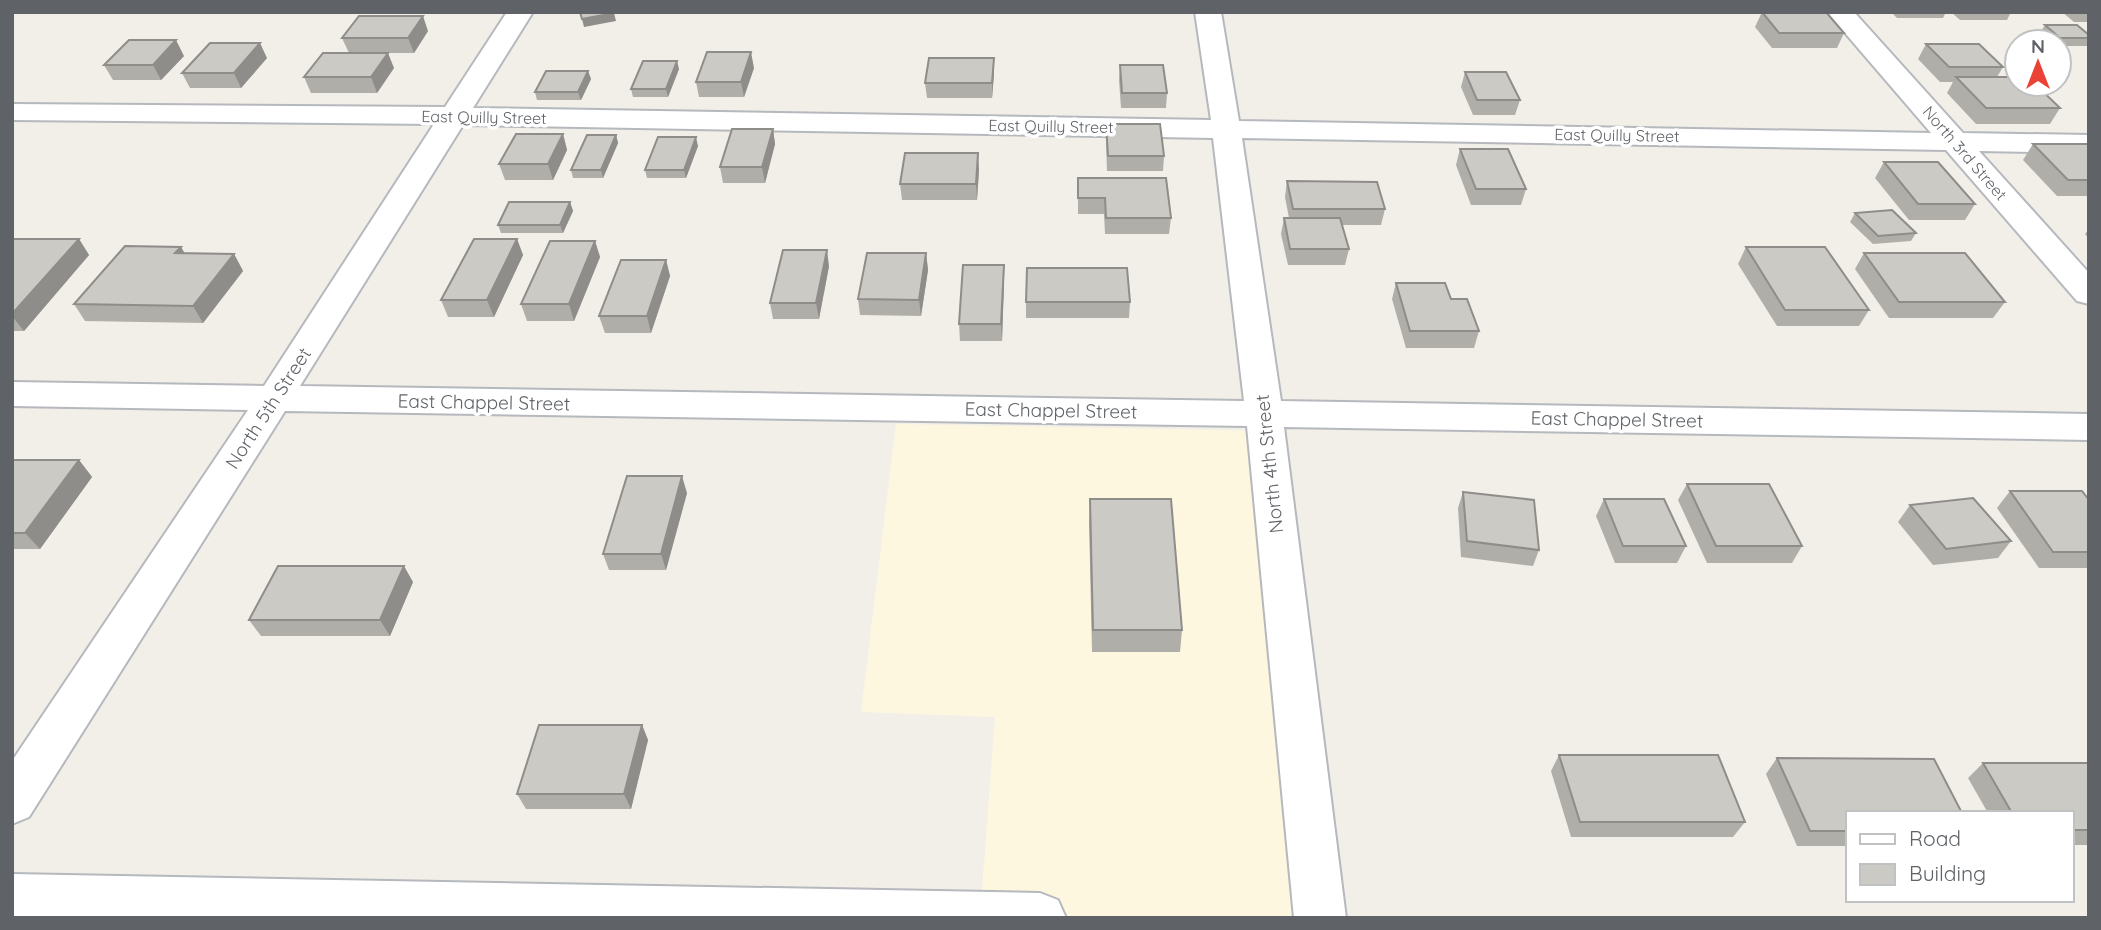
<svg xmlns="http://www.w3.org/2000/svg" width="2101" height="930" font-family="Quicksand,sans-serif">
<rect width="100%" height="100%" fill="#f1efe8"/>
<path fill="#fef7e0" d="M896,424L1275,431L1347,918H980L995,717L861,712Z"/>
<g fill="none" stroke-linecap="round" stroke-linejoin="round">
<defs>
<g id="street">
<path d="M507,12H533L473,108L1211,120L1195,12H1221L1239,121L1931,133L1827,12H1854L1963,133L2089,135V153L1979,151L2089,273V304L2077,301L1946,150L1242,138L1281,401L2089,414V440L1284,427L1346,918H1294L1247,426L285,411L29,817L12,824V761L248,410L12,406V382L264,386L434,124L12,120V104L445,107ZM463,125L1213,138L1244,401L300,386Z"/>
<path d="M12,874L1040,893L1058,900L1066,918H12Z"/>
</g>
</defs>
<use href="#street" stroke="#b5b8bc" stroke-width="4"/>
<use href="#street" fill="#fff" fill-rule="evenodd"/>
</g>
<g fill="#afaea9">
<path d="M1470,12H1512V13Z"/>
<path d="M1762,12L1844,33L1837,48H1772L1755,27Z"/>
<path d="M1891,12H1946L1943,18H1897Z"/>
<path d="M1951,12H2011L2007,20H1960Z"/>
<path d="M2062,12H2089V22H2074Z"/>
<path d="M2045,25L2089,35V45L2088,46H2059V42H2051L2040,33Z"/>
<path d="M428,31L414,53H349L342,38Z"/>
<path d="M1926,44L2003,67L1997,77L2060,108L2050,124H1976L1947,93L1953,82H1940L1918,59Z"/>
<path d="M184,56L161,80H113L104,65Z"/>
<path d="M267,58L241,88H190L182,73Z"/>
<path d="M994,58V73L992,98H927L925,83Z"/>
<path d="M1120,65L1167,93L1166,108H1121L1119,80Z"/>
<path d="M394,68L377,93H311L304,77Z"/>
<path d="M754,68L744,97H699L696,82Z"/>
<path d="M679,69L668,97H633L631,89Z"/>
<path d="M588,71L591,79L581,100H537L535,92Z"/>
<path d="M1465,72L1520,100L1515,115H1473L1461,87Z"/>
<path d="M1106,124L1164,156L1163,171H1107L1106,140Z"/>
<path d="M773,129L775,144L765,183H723L720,167Z"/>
<path d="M563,134L567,150L553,180H505L499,164Z"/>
<path d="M616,135L618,143L603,178H573L571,170Z"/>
<path d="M2033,144H2089V196H2057L2023,160Z"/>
<path d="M698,146L686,178H647L645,170Z"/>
<path d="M1460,149L1526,189L1521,205H1471L1456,165Z"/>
<path d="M1884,162L1975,204L1965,220H1909L1875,178Z"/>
<path d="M979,169L977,200H902L900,184Z"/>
<path d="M1078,178L1171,218L1169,234H1105L1104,214H1078Z"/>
<path d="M1287,181L1385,209L1381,225H1342L1349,249L1345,265H1288L1281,234L1284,218H1289L1285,197Z"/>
<path d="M570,202L573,211L563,233H501L498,225Z"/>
<path d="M1855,213L1916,233L1911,241L1873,244L1850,222Z"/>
<path d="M2089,229V239L2085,234Z"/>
<path d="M79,239L89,255L24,331H12V241Z"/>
<path d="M517,239L523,255L494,317H448L441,300Z"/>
<path d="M595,241L600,257L574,321H527L521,304Z"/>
<path d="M181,247L185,254H234L243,271L203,323L85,321L74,304Z"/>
<path d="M1746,247L1869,310L1859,326H1777L1738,264Z"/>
<path d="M926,253L928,270L921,316L860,315L858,299Z"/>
<path d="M1864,253L2005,302L1993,318H1889L1855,269Z"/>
<path d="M666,260L670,276L651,333H605L599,316Z"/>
<path d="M829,266L819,319H773L770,303Z"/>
<path d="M1004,281L1002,341H960L959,324Z"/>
<path d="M1396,283L1451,299L1479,331L1474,348H1406L1392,299Z"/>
<path d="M1026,302H1130L1129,318H1026Z"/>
<path d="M12,460H79L92,477L40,549H12Z"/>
<path d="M1687,484L1802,546L1792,563H1707L1678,500Z"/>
<path d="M2010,491L2089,500V568H2039L1997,508Z"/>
<path d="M1463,492L1539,550L1533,566L1461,557L1458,508Z"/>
<path d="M687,493L666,570H609L603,554Z"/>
<path d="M1090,499L1182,630L1180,652H1092L1089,522Z"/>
<path d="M1604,499L1686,546L1677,563H1615L1596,516Z"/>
<path d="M1910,505L2011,541L1998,558L1933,565L1898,522Z"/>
<path d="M413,582L390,636H261L249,620Z"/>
<path d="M642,725L648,740L631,809H526L517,794Z"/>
<path d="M1559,755L1745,822L1733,837H1571L1551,771Z"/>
<path d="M1777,758L1847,813V846H1797L1766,774Z"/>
<path d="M1983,763H2089V845H2071V813H1988L1968,778Z"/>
</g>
<g fill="#8f8d8a">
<path d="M614,13L616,21L584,27L582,19Z"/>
<path d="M423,16L428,31L414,53L408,38Z"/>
<path d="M176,40L184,56L161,80L153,65Z"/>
<path d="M260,43L267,58L241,88L234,73Z"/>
<path d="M751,52L754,68L744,97L741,82Z"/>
<path d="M388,53L394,68L377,93L371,77Z"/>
<path d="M994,58V73L992,98V83Z"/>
<path d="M677,61L679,69L668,97L666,89Z"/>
<path d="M588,71L591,79L581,100L578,92Z"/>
<path d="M773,129L775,144L765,183L762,167Z"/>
<path d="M563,134L567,150L553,180L548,164Z"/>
<path d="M616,135L618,143L603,178L601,170Z"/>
<path d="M696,137L698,146L686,178L684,170Z"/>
<path d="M978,153L979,169L977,200L976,184Z"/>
<path d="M570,202L573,211L563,233L560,225Z"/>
<path d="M79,239L89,255L24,331L12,316V314Z"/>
<path d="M517,239L523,255L494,317L487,300Z"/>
<path d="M595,241L600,257L574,321L569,304Z"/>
<path d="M181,247L190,263L175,253Z"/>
<path d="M827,250L829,266L819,319L816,303Z"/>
<path d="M926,253L928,270L921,316L919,300Z"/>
<path d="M234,254L243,271L203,323L193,306Z"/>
<path d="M666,260L670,276L651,333L647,316Z"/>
<path d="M1004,265V281L1002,341L1001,324Z"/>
<path d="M79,460L92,477L40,549L25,533Z"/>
<path d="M682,476L687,493L666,570L661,554Z"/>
<path d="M404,566L413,582L390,636L380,620Z"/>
<path d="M642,725L648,740L631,809L624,794Z"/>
</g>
<g fill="#cccac5" stroke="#8f8d8a" stroke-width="2">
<path d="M580,12H614V13L582,19Z"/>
<path d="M1762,12H1826L1844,33H1779Z"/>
<path d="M359,16H423L408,38H342Z"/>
<path d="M2045,25H2077L2089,35V38H2060Z"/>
<path d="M129,40H176L153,65H104Z"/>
<path d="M210,43H260L234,73H182Z"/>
<path d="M1926,44H1979L2003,67H1949Z"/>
<path d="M707,52H751L741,82H696Z"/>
<path d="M323,53H388L371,77H304Z"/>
<path d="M929,58H994L992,83H925Z"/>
<path d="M643,61H677L666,89H631Z"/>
<path d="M1120,65H1163L1167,93H1122Z"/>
<path d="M546,71H588L578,92H535Z"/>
<path d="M1465,72H1506L1520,100H1477Z"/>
<path d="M1956,77H2017V84H2035L2060,108H1986Z"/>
<path d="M1106,124H1160L1164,156H1108Z"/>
<path d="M732,129H773L762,167H720Z"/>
<path d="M516,134H563L548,164H499Z"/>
<path d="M587,135H616L601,170H571Z"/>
<path d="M658,137H696L684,170H645Z"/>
<path d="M2033,144H2089V180H2068Z"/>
<path d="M1460,149H1508L1526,189H1476Z"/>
<path d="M905,153H978L976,184H900Z"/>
<path d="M1884,162H1938L1975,204H1918Z"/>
<path d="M1078,178H1166L1171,218H1106L1105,198H1078Z"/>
<path d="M1287,181L1377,182L1385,209H1293Z"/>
<path d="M509,202H570L560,225H498Z"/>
<path d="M1892,210L1916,233L1878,236L1855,213Z"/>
<path d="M1284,218H1340L1349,249H1290Z"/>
<path d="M14,239H79L12,314V241Z"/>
<path d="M474,239H517L487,300H441Z"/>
<path d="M550,241H595L569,304H521Z"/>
<path d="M125,246L181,247L175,253L234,254L193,306L74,304Z"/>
<path d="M1746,247H1825L1869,310H1785Z"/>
<path d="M783,250H827L816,303H770Z"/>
<path d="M867,253H926L919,300L858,299Z"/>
<path d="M1864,253H1965L2005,302H1899Z"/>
<path d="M621,260H666L647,316H599Z"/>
<path d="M963,265H1004L1001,324H959Z"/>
<path d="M1027,268H1127L1130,302H1026Z"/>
<path d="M1396,283H1445L1451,299H1467L1479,331H1410Z"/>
<path d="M12,460H79L25,533H12Z"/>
<path d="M627,476H682L661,554H603Z"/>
<path d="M1687,484H1769L1802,546H1716Z"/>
<path d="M2010,491H2082L2089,500V552H2053Z"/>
<path d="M1463,492L1534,500L1539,550L1467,541Z"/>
<path d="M1973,498L2011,541L1946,549L1910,505Z"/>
<path d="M1090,499H1171L1182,630H1093Z"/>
<path d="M1604,499H1664L1686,546H1623Z"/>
<path d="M278,566H404L380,620H249Z"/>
<path d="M539,725H642L624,794H517Z"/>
<path d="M1559,755H1718L1745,822H1580Z"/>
<path d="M1777,758L1934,759L1962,813H1847V831H1810Z"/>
<path d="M1983,763H2089V830H2071V813H2012Z"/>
</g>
<g text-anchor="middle" stroke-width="7" stroke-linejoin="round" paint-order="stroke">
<g font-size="16" fill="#5f6368" stroke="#fff">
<text transform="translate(484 117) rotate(1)" y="6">East Quilly Street</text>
<text transform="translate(1051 126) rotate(1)" y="6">East Quilly Street</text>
<text transform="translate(1617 135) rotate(1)" y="6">East Quilly Street</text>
<text transform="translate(1965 153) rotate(49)" y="6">North 3rd Street</text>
</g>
<g font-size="19" fill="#5f6368" stroke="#fff">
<text transform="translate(484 402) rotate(1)" y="7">East Chappel Street</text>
<text transform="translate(268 408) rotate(-57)" y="7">North 5th Street</text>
<text transform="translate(1051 410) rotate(1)" y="7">East Chappel Street</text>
<text transform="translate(1617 419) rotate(1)" y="7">East Chappel Street</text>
<text transform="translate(1269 464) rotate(-96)" y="7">North 4th Street</text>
</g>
</g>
<rect width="2101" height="930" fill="none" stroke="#5f6368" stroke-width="28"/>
<rect x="1846" y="811" width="228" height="91" fill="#ffffff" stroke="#bfc1c3" stroke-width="2"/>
<rect x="1860" y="834" width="35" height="10" fill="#ffffff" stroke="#bfc1c3" stroke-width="2"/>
<text x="1909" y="846" font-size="21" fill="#5f6368">Road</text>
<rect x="1860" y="864" width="35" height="21" fill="#cccac5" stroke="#bfc1c3" stroke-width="2"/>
<text x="1909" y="881" font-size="21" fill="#5f6368">Building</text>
<g transform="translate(2038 63)"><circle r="33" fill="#ffffff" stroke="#bfc1c3" stroke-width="2"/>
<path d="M0-5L12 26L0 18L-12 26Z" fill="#ea4335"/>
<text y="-10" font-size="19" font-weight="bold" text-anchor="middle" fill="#5f6368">N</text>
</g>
</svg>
